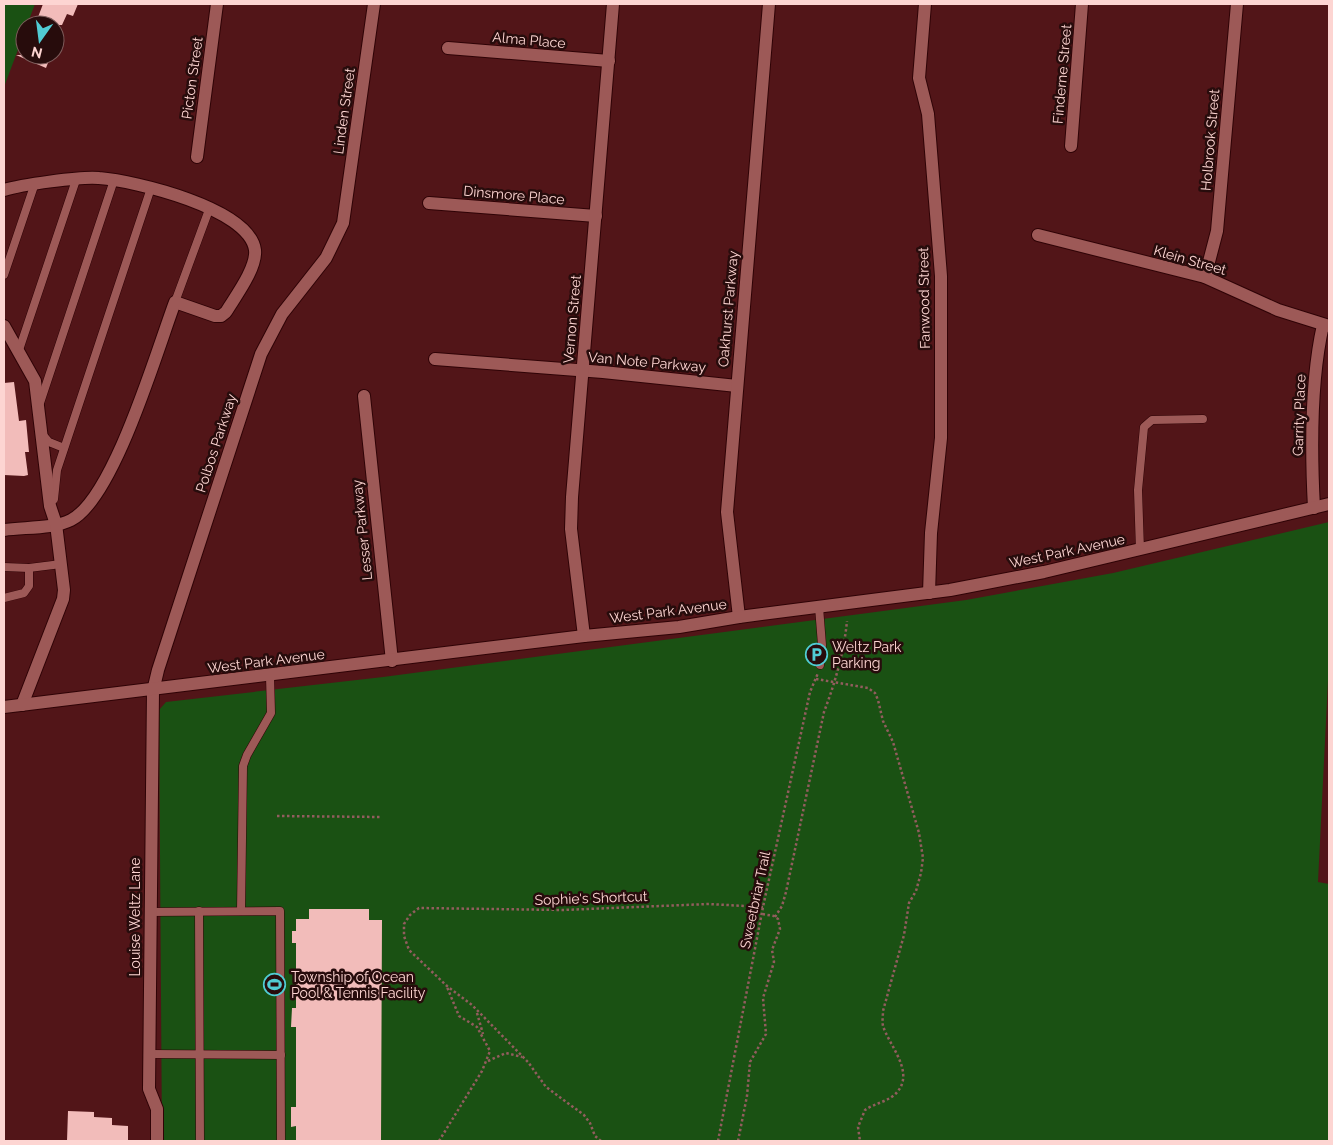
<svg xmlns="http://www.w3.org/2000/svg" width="1333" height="1145" font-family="Raleway,sans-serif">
<rect width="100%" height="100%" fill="#521518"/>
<g fill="#1a5113">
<path d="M4,4H35L27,25H25V31L4,87Z"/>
<path d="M1329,522V660L1318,882L1329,884V1141H162L159,710L166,702L383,677L966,600L1113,573Z"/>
</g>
<g fill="#f2bcba">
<path d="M43,4H78L73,16L67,14L62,25H35Z"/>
<path d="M16,55H51L46,68Z"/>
<path d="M14,382L19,421L26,420L29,452H25L28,475L24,476L4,475V383Z"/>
<path d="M309,909H369V920H382L381,1141H296V1126L291,1127V1107H296V1027H291L292,1008H296V943H292V931H296V919H309Z"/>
<path d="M68,1111L94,1112V1117L112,1118V1125L128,1126V1141H67Z"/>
</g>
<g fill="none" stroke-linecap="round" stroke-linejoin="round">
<defs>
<g id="service">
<path d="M4,275L34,186"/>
<path d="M175,302L210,207"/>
<path d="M19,350L76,180"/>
<path d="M40,403L114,180"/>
<path d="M43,435L49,442L64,448"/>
<path d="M54,499L57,470L151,188"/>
<path d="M1140,550L1138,490L1144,427L1152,420L1203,419"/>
<path d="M4,567L29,568L61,564"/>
<path d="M4,598L24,593L29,586V568"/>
<path d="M819,607L822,645L820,665"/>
<path d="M199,911L200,1141"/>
<path d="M241,911L243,766L247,755L271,713L270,676"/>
<path d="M150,912L280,911L281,1141"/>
<path d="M150,1054L281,1055"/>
</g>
<g id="minor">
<path d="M925,4L919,78L928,114L941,276V438L931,533L929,593"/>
<path d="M448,48L609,61"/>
<path d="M1071,146L1082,4"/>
<path d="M197,157L217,4"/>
<path d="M4,190C20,185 82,176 99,178C135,181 249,208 255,250C257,268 235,297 226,312L221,316H215L175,302C157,350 114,498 71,520C53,529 24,527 4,530"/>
<path d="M429,203L596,216"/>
<path d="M1038,235L1205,277L1278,310L1329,326"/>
<path d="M1205,277L1217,231L1237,4"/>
<path d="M4,326L35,381L50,506L56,524L64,590L63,599L22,705"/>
<path d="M435,359L603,372L737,386"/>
<path d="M364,396L392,661"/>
<path d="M1314,508C1311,452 1311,378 1323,325"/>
<path d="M739,617L727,512L769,4"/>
<path d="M584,636L571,529L572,497L613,4"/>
<path d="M157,1141V1109L149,1089L153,691L158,670L261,354L282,314L326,258L343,223L374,4"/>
</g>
<path id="tertiary" d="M4,707L584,636L679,627L739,617L950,590L1044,572L1329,504"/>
</defs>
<use href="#service" stroke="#2f0306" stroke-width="9"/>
<use href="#minor" stroke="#2f0306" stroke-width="14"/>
<use href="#tertiary" stroke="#2f0306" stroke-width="14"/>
<g stroke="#925d5e" stroke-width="2.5" stroke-dasharray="2.5 2.5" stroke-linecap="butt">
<path d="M816,679L868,688L875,693L878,700L883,721L893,742L919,833L923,858L921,873L916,891L909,903L904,935L883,1011C883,1016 882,1021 883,1026C889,1045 914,1071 898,1091C891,1101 875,1103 865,1110L858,1127L860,1141"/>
<path d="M277,816L382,817"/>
<path d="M775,917L782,906L786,892L824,712C835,683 844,652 847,621"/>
<path d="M477,1013L483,1034"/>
<path d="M488,1061L506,1053L522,1057"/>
<path d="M439,1141L482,1071L490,1051L477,1027L459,1016L447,987"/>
<path d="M601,1141L595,1136L590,1123L584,1115L546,1087L528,1062L472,1005L447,986L409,950L404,936V924L410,915L419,908L563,910L709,904L763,907"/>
<path d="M718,1141L763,907L810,692L818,673"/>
<path d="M738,1141L747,1096L750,1062L766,1034L763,998L774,962L772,950L780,929L778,919L774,916L762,914"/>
</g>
<use href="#service" stroke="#9d5957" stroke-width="8"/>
<use href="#minor" stroke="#9d5957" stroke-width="12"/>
<use href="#tertiary" stroke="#9d5957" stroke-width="12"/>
</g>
<defs>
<symbol id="parking-ring" viewBox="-11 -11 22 22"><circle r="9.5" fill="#270c0c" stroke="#51ccd4" stroke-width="1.5"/><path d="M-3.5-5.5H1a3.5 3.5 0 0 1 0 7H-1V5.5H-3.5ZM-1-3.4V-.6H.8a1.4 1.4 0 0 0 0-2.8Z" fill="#51ccd4"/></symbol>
<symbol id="stadium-ring" viewBox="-11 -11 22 22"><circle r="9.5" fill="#270c0c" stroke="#51ccd4" stroke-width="1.5"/><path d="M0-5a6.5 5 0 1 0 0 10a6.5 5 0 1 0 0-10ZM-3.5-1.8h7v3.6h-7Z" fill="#51ccd4"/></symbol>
</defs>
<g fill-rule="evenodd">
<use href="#parking-ring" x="804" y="642" width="25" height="25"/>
<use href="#stadium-ring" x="262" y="972" width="25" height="25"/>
</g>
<g text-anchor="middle" stroke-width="5" stroke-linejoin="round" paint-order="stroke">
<g font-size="14" fill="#fdd5d2" stroke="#270c0c">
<text transform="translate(529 40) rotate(5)" y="5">Alma Place</text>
<text transform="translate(1062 74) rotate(-85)" y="5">Finderne Street</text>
<text transform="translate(192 78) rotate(-82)" y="5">Picton Street</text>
<text transform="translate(344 111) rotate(-82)" y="5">Linden Street</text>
<text transform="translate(1210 140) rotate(-85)" y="5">Holbrook Street</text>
<text transform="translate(514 195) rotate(5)" y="5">Dinsmore Place</text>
<text transform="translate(1190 260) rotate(16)" y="5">Klein Street</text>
<text transform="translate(924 298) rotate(-91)" y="5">Fanwood Street</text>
<text transform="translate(728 309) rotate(-85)" y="5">Oakhurst Parkway</text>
<text transform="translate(572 319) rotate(-85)" y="5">Vernon Street</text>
<text transform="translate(647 362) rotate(5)" y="5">Van Note Parkway</text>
<text transform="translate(1299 415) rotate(-88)" y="5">Garrity Place</text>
<text transform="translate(216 443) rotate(-72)" y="5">Polbos Parkway</text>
<text transform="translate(362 530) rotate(-96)" y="5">Lesser Parkway</text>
<text transform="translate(1067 551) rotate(-12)" y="5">West Park Avenue</text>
<text transform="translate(668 611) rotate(-7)" y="5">West Park Avenue</text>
<text transform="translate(266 661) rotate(-7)" y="5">West Park Avenue</text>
<text transform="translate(591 898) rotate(-2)" y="5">Sophie's Shortcut</text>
<text transform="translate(755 900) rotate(-78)" y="5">Sweetbriar Trail</text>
<text transform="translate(135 917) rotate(-90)" y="5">Louise Weltz Lane</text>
</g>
<g font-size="14" fill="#fdd5d2" stroke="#270c0c" text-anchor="start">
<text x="832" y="652">Weltz Park<tspan x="832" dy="16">Parking</tspan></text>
<text x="291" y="982">Township of Ocean<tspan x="291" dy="16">Pool &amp; Tennis Facility</tspan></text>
</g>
</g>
<rect width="1333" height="1145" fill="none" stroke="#fdd5d2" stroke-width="10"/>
<g transform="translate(40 40) rotate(194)"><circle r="24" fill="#270c0c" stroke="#7d5c5b"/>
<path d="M0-4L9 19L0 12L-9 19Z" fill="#51ccd4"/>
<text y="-8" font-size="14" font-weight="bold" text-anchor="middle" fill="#fdd5d2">N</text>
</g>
</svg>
